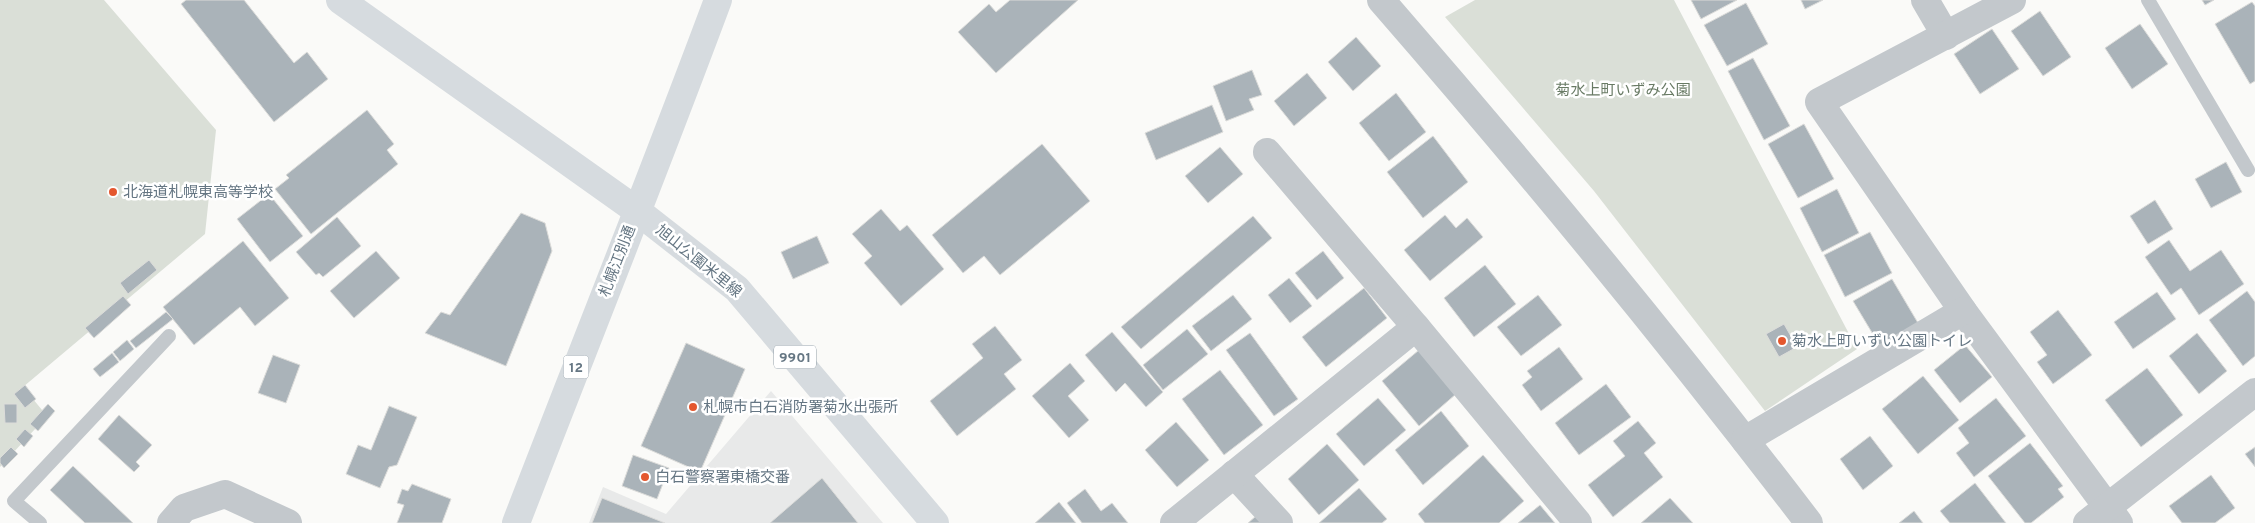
<svg xmlns="http://www.w3.org/2000/svg" width="2255" height="523" font-family="Overpass,'Noto Sans JP',sans-serif">
<rect width="100%" height="100%" fill="#fafaf8"/>
<path fill="#e8e9e9" d="M771,391L883,523H589L603,487L666,514Z"/>
<g fill="#dadfd7">
<path d="M0,0H104L216,130L205,234L23,387L47,416L0,467Z"/>
<path d="M1475,0H1674L1857,349L1765,411L1594,191L1445,17Z"/>
</g>
<g fill="#aab3b9" stroke="#dcdcda">
<path d="M186,0H244L294,63L307,52L328,79L274,122L181,4Z"/>
<path d="M1010,0H1078L996,73L958,32L989,4L996,12Z"/>
<path d="M1691,0H1737L1701,19Z"/>
<path d="M1801,0H1823L1805,9Z"/>
<path d="M2202,0H2214L2205,5Z"/>
<path d="M2252,2L2255,6V81L2250,84L2215,24Z"/>
<path d="M1746,3L1768,44L1727,66L1704,25Z"/>
<path d="M2040,11L2071,57L2043,76L2011,31Z"/>
<path d="M2140,24L2168,64L2132,89L2105,48Z"/>
<path d="M1992,29L2019,69L1980,94L1954,54Z"/>
<path d="M1356,37L1381,66L1353,91L1328,62Z"/>
<path d="M1753,58L1790,126L1764,140L1728,71Z"/>
<path d="M1252,70L1262,95L1249,99L1254,110L1226,121L1213,86Z"/>
<path d="M1307,73L1327,98L1294,126L1274,101Z"/>
<path d="M1396,93L1426,132L1389,161L1359,123Z"/>
<path d="M1212,105L1223,132L1156,160L1145,133Z"/>
<path d="M367,110L394,144L387,150L398,164L311,234L275,189L289,178L286,175Z"/>
<path d="M1804,124L1834,179L1798,198L1768,144Z"/>
<path d="M1433,136L1468,182L1423,218L1387,172Z"/>
<path d="M1042,144L1090,201L1000,275L984,256L963,273L932,235Z"/>
<path d="M1220,147L1243,174L1208,203L1185,176Z"/>
<path d="M2226,162L2242,192L2211,208L2195,179Z"/>
<path d="M1837,189L1859,233L1822,252L1800,208Z"/>
<path d="M269,194L303,236L270,262L237,219Z"/>
<path d="M2155,200L2173,229L2148,244L2130,216Z"/>
<path d="M881,209L900,231L907,225L944,269L901,306L864,263L872,256L852,234Z"/>
<path d="M521,213L545,223L552,251L506,366L425,333L441,312L450,315Z"/>
<path d="M1445,215L1456,228L1467,218L1483,237L1430,281L1404,250Z"/>
<path d="M1253,216L1272,238L1141,349L1121,327Z"/>
<path d="M337,217L361,246L323,277L319,273L316,275L296,252Z"/>
<path d="M1870,232L1892,273L1845,297L1824,255Z"/>
<path d="M817,236L829,263L793,279L781,252Z"/>
<path d="M2169,240L2190,271L2221,250L2244,284L2199,315L2181,288L2171,295L2145,257Z"/>
<path d="M243,241L289,298L255,326L240,307L194,345L163,307Z"/>
<path d="M376,251L400,278L354,318L330,291Z"/>
<path d="M1323,251L1344,278L1317,300L1295,273Z"/>
<path d="M149,260L157,270L128,294L120,283Z"/>
<path d="M1485,265L1516,304L1474,337L1444,298Z"/>
<path d="M1289,278L1312,306L1290,323L1268,295Z"/>
<path d="M1892,279L1918,323L1880,346L1853,301Z"/>
<path d="M1364,288L1387,318L1326,367L1302,337Z"/>
<path d="M2247,291L2255,302V356L2243,366L2209,320Z"/>
<path d="M2157,292L2176,319L2133,349L2114,322Z"/>
<path d="M1233,295L1252,319L1211,351L1192,326Z"/>
<path d="M1538,295L1562,325L1521,356L1497,327Z"/>
<path d="M123,296L131,305L94,338L85,328Z"/>
<path d="M2058,310L2092,355L2053,384L2037,362L2047,355L2030,332Z"/>
<path d="M166,312L173,319L136,348L130,341Z"/>
<path d="M1784,324L1797,347L1779,357L1766,334Z"/>
<path d="M995,326L1022,360L1004,374L1016,389L957,436L930,401L983,358L972,344Z"/>
<path d="M1187,329L1208,354L1163,390L1143,365Z"/>
<path d="M1112,332L1163,392L1146,407L1125,383L1116,392L1085,355Z"/>
<path d="M1250,333L1298,399L1274,416L1226,350Z"/>
<path d="M2197,333L2227,371L2199,394L2169,356Z"/>
<path d="M127,340L134,349L120,361L113,352Z"/>
<path d="M686,343L745,369L700,472L641,446Z"/>
<path d="M1965,345L1992,377L1960,403L1934,370Z"/>
<path d="M1559,347L1583,379L1541,411L1522,385L1532,377L1527,371Z"/>
<path d="M1419,350L1456,394L1419,426L1382,381Z"/>
<path d="M112,353L119,362L100,377L93,369Z"/>
<path d="M273,355L300,365L286,403L258,393Z"/>
<path d="M1070,363L1085,381L1068,396L1089,420L1069,438L1032,396Z"/>
<path d="M2147,368L2183,415L2141,447L2105,400Z"/>
<path d="M1220,370L1263,425L1224,455L1182,399Z"/>
<path d="M1923,376L1959,420L1918,454L1882,409Z"/>
<path d="M1606,384L1631,417L1579,455L1555,423Z"/>
<path d="M25,385L36,399L25,408L14,394Z"/>
<path d="M1378,398L1406,430L1364,466L1336,434Z"/>
<path d="M1996,398L2026,436L1974,477L1956,453L1969,443L1958,428Z"/>
<path d="M4,404H17V423H5Z"/>
<path d="M48,404L55,411L38,431L30,424Z"/>
<path d="M389,406L417,417L397,465L389,467L380,488L346,474L358,445L371,450Z"/>
<path d="M1441,411L1469,446L1423,485L1395,450Z"/>
<path d="M119,415L152,445L136,462L140,466L134,472L98,439Z"/>
<path d="M1638,421L1656,443L1644,453L1663,477L1613,517L1588,485L1625,456L1613,441Z"/>
<path d="M1176,422L1209,460L1177,487L1145,450Z"/>
<path d="M25,429L33,436L24,447L16,439Z"/>
<path d="M1870,436L1893,466L1863,490L1840,459Z"/>
<path d="M2030,443L2063,486L2058,489L2064,497L2031,523H2025L1988,476Z"/>
<path d="M1327,444L1359,480L1319,515L1288,479Z"/>
<path d="M11,447L18,454L4,468L0,463V458Z"/>
<path d="M2255,447V467L2245,454Z"/>
<path d="M633,455L669,468L657,499L622,486Z"/>
<path d="M1483,455L1524,501L1499,523H1425L1418,514Z"/>
<path d="M73,466L133,523H85L50,490Z"/>
<path d="M2211,475L2235,508L2215,523H2182L2169,506Z"/>
<path d="M822,478L858,523H770Z"/>
<path d="M1975,483L2006,523H1950L1940,511Z"/>
<path d="M412,484L451,499L442,523H397L404,505L397,503L402,489L408,491Z"/>
<path d="M1359,488L1387,519L1382,523H1319Z"/>
<path d="M1085,489L1101,511L1112,503L1128,523H1082L1067,503Z"/>
<path d="M602,498L665,523H592Z"/>
<path d="M1670,498L1693,523H1641Z"/>
<path d="M1059,502L1076,523H1035Z"/>
<path d="M1540,505L1555,523H1518Z"/>
<path d="M1914,511L1923,523H1899Z"/>
<path d="M1256,516L1262,523H1248Z"/>
</g>
<g fill="none" stroke-linecap="round" stroke-linejoin="round">
<g stroke="#c3c8cc" stroke-width="14">
<path d="M2148,0L2248,170"/>
<path d="M40,523L14,501L169,336"/>
</g>
<g stroke="#c3c8cc" stroke-width="28">
<path d="M1381,0C1529,170 1672,344 1809,523"/>
<path d="M1925,0L1946,36"/>
<path d="M2012,0L1819,102L1963,311L2119,523"/>
<path d="M1267,152L1416,327"/>
<path d="M1745,440L1963,311"/>
<path d="M1234,474L1279,523"/>
<path d="M171,523L184,508L225,494L288,523"/>
<path d="M1174,523L1416,327L1578,523"/>
<path d="M2087,523L2255,392"/>
</g>
<path stroke="#d6dbdf" stroke-width="28" d="M340,0L636,210L737,289L935,523"/>
<path stroke="#d6dbdf" stroke-width="28" d="M516,523C583,349 653,175 718,0"/>
</g>
<g fill="#e4572e" stroke="#fff" stroke-width="2">
<circle cx="113" cy="192" r="5"/>
<circle cx="1782" cy="341" r="5"/>
<circle cx="693" cy="407" r="5"/>
<circle cx="645" cy="477" r="5"/>
</g>
<g text-anchor="middle" stroke-width="5" stroke-linejoin="round" paint-order="stroke">
<g fill="#fff" stroke="#939fa8" stroke-width="1">
<rect x="774" y="345.5" width="42" height="23" rx="4"/>
<rect x="563.5" y="355.5" width="25" height="23" rx="4"/>
</g>
<g font-size="14" font-weight="bold" fill="#657683">
<text x="795" y="362">9901</text>
<text x="576" y="372">12</text>
</g>
<g font-size="15" fill="#687a64" stroke="#fff">
<text x="1623" y="95">菊水上町いずみ公園</text>
</g>
<g font-size="15" fill="#657683" stroke="#fff" text-anchor="start">
<text x="123" y="197">北海道札幌東高等学校</text>
<text x="1792" y="346">菊水上町いずい公園トイレ</text>
<text x="703" y="412">札幌市白石消防署菊水出張所</text>
<text x="655" y="482">白石警察署東橋交番</text>
</g>
<g font-size="15" fill="#657683" stroke="#fff">
<text transform="translate(617 261) rotate(-69)" y="5">札幌江別通</text>
<text transform="translate(699 261) rotate(39)" y="5">旭山公園米里線</text>
</g>
</g>
</svg>
